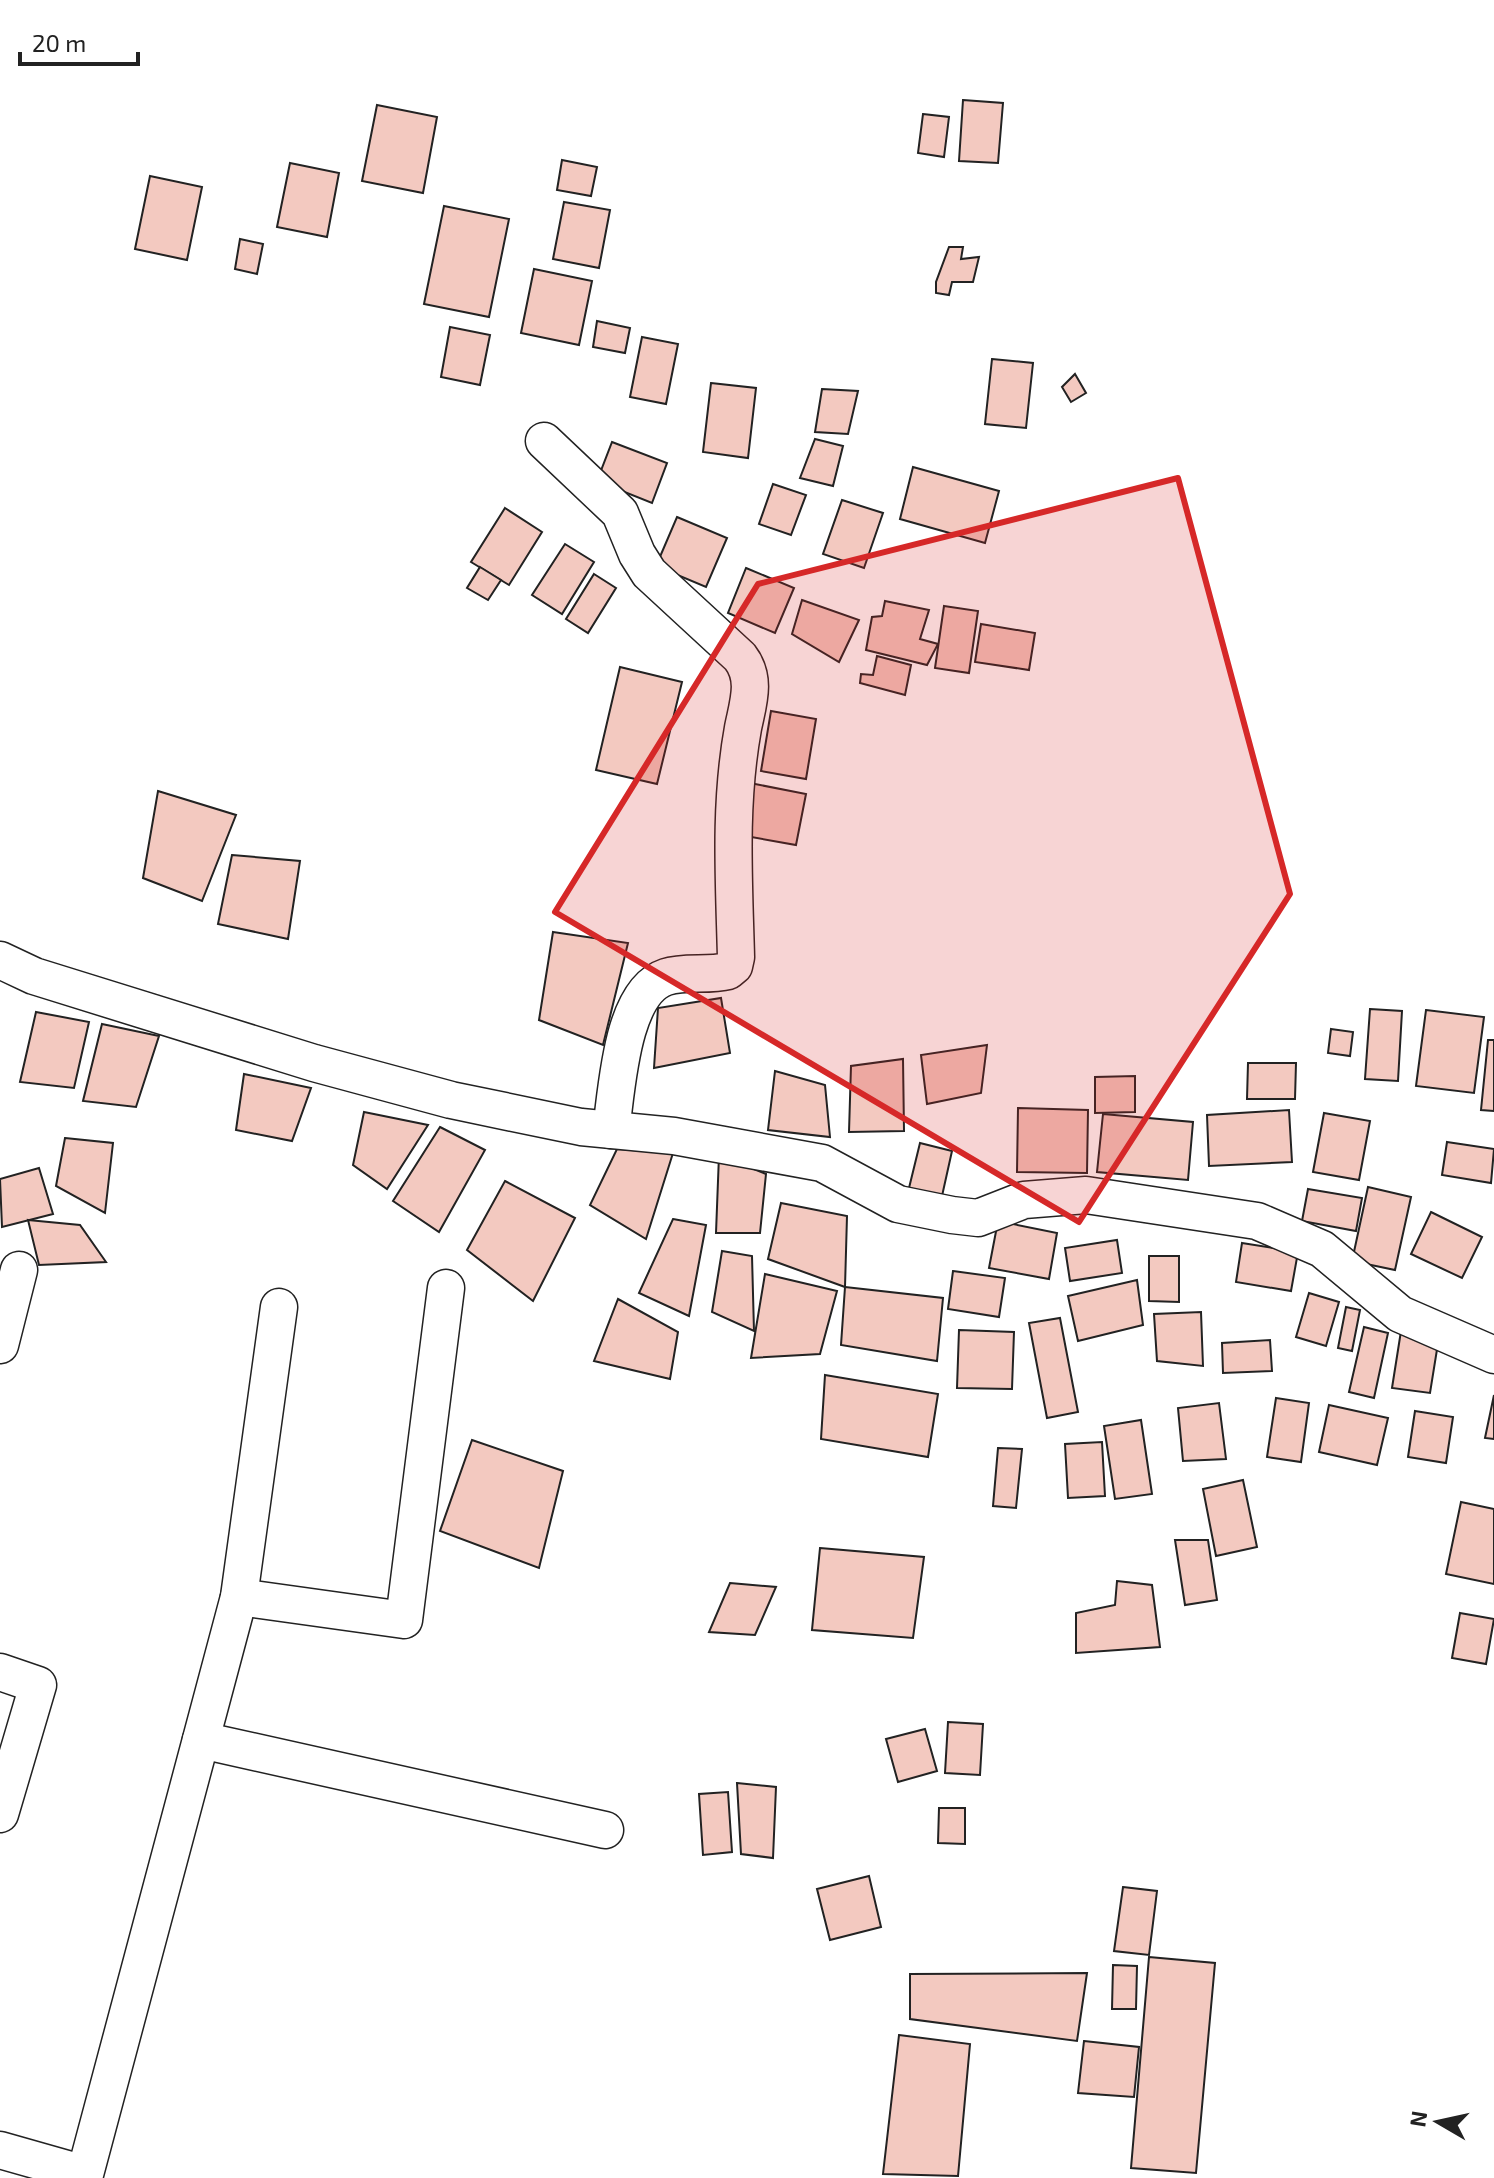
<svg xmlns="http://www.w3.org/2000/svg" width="1494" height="2178" font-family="'Exo 2',sans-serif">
<rect width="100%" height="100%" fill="#fff"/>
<g fill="#f3c9c0" stroke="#222" stroke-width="2">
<path d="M963,100L1003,103L998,163L959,161Z"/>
<path d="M377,105L437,117L423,193L362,181Z"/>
<path d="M923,114L949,117L944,157L918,153Z"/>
<path d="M562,160L597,167L591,196L557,190Z"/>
<path d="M290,163L339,173L327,237L277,227Z"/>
<path d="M150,176L202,187L187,260L135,249Z"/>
<path d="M564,202L610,210L599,268L553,259Z"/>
<path d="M444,206L509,219L489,317L424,304Z"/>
<path d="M240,239L263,244L257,274L235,269Z"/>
<path d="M949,247H963L961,259L979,257L973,282H952L949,295L936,293V282Z"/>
<path d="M534,269L592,281L579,345L521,333Z"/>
<path d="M597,321L630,328L625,353L593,347Z"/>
<path d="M450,327L490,335L480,385L441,377Z"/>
<path d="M642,337L678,344L666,404L630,397Z"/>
<path d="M992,359L1033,363L1026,428L985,424Z"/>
<path d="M1075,374L1086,393L1071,402L1062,387Z"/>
<path d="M711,383L756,388L748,458L703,452Z"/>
<path d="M822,389L858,391L848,434L815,432Z"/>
<path d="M815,439L843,446L833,486L800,478Z"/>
<path d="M612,442L667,463L652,503L597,481Z"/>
<path d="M913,467L999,491L985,543L900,519Z"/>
<path d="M773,484L806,495L791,535L759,524Z"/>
<path d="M842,500L883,513L864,568L823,554Z"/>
<path d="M505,508L542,532L509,585L471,562Z"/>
<path d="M677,517L727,538L706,587L656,566Z"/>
<path d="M565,544L594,562L562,614L532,595Z"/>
<path d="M480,567L501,580L488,600L467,588Z"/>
<path d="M746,568L794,588L775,633L728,613Z"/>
<path d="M594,574L616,588L588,633L566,619Z"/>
<path d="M802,600L859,620L839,662L792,634Z"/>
<path d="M885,601L929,610L920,639L938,644L927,665L866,650L872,617L882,616Z"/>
<path d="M944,606L978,611L969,673L935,668Z"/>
<path d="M981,624L1035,633L1029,670L975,662Z"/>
<path d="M877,656L911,665L905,695L860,683L861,674L873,675Z"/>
<path d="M620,667L682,682L657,784L596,770Z"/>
<path d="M771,711L816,719L806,779L761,771Z"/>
<path d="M750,783L806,794L796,845L740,835Z"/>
<path d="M158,791L236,815L202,901L143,878Z"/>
<path d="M232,855L300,861L288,939L218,924Z"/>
<path d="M553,932L628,943L603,1045L539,1020Z"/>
<path d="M721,998L730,1053L654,1068L658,1008Z"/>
<path d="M1370,1009L1402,1011L1398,1081L1365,1079Z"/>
<path d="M1426,1010L1484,1017L1474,1093L1416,1086Z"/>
<path d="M36,1012L89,1022L74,1088L20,1082Z"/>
<path d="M102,1024L159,1036L136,1107L83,1101Z"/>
<path d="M1331,1029L1353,1032L1350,1056L1328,1053Z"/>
<path d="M1488,1040H1494V1111L1481,1110Z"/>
<path d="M987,1045L981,1093L927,1104L921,1055Z"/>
<path d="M903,1059L904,1131L849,1132L851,1066Z"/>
<path d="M1248,1063H1296L1295,1099H1247Z"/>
<path d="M775,1071L825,1085L830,1137L768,1130Z"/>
<path d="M244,1074L311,1088L292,1141L236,1130Z"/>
<path d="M1135,1076V1112L1095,1113V1077Z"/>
<path d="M1018,1108L1088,1110L1087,1173L1017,1172Z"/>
<path d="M1289,1110L1292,1162L1209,1166L1207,1115Z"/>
<path d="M364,1112L428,1125L387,1189L353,1165Z"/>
<path d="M1324,1113L1370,1121L1359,1180L1313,1172Z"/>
<path d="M1103,1114L1193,1122L1188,1180L1097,1172Z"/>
<path d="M440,1127L485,1150L439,1232L393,1201Z"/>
<path d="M65,1138L113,1143L105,1213L56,1186Z"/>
<path d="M1447,1142L1494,1149L1491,1183L1442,1175Z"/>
<path d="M920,1143L952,1151L942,1196L909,1188Z"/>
<path d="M617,1149L673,1153L646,1239L590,1205Z"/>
<path d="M719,1155L766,1174L760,1233H716Z"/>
<path d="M39,1168L53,1214L2,1227L0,1179Z"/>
<path d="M505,1181L575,1218L533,1301L467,1250Z"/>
<path d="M1368,1187L1411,1197L1395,1270L1352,1261Z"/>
<path d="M1308,1189L1362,1198L1356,1231L1302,1221Z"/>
<path d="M781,1203L847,1216L845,1287L768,1259Z"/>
<path d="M1431,1212L1482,1237L1462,1278L1411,1254Z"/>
<path d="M673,1219L706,1225L689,1316L639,1293Z"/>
<path d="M28,1220L80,1225L106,1262L39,1265Z"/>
<path d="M998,1221L1057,1233L1049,1279L989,1268Z"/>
<path d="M1117,1240L1122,1273L1070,1281L1065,1248Z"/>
<path d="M1242,1243L1298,1252L1291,1291L1236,1282Z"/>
<path d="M722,1251L752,1256L754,1331L712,1312Z"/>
<path d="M1149,1256H1179V1302L1149,1301Z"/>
<path d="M953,1271L1005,1278L999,1317L948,1309Z"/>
<path d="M765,1274L837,1291L820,1354L751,1358Z"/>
<path d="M1137,1280L1143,1325L1078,1341L1068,1296Z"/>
<path d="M845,1287L943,1298L937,1361L841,1345Z"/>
<path d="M1309,1293L1339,1302L1326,1346L1296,1337Z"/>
<path d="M618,1299L678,1332L670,1379L594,1361Z"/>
<path d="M1346,1307L1360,1310L1352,1351L1338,1348Z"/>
<path d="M1201,1312L1203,1366L1157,1361L1154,1314Z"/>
<path d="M1060,1318L1078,1412L1047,1418L1029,1323Z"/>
<path d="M1364,1327L1388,1333L1374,1398L1349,1392Z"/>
<path d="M959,1330L1014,1332L1012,1389L957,1388Z"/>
<path d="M1401,1331L1439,1337L1430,1393L1392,1388Z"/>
<path d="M1270,1340L1272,1371L1223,1373L1222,1343Z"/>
<path d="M825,1375L938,1394L928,1457L821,1439Z"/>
<path d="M1494,1395V1439L1485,1438Z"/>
<path d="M1276,1398L1309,1403L1301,1462L1267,1457Z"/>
<path d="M1219,1403L1226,1459L1183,1461L1178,1408Z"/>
<path d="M1329,1405L1388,1418L1377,1465L1319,1452Z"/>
<path d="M1415,1411L1453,1417L1446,1463L1408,1457Z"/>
<path d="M1141,1420L1152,1494L1115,1499L1104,1426Z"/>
<path d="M472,1440L563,1471L539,1568L440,1531Z"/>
<path d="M1102,1442L1105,1496L1068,1498L1065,1444Z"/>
<path d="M998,1448L1022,1449L1016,1508L993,1506Z"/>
<path d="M1243,1480L1257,1547L1216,1556L1203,1489Z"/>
<path d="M1461,1502L1494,1509V1584L1446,1574Z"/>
<path d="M1175,1540H1208L1217,1600L1185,1605Z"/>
<path d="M820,1548L924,1557L913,1638L812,1630Z"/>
<path d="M1117,1581L1152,1585L1160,1647L1076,1653V1613L1115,1605Z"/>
<path d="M730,1583L776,1587L755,1635L709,1632Z"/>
<path d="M1460,1613L1494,1619L1486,1664L1452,1658Z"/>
<path d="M948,1722L983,1724L980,1775L945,1773Z"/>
<path d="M925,1729L937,1771L898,1782L886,1739Z"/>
<path d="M737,1783L776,1787L773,1858L741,1854Z"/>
<path d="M728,1792L732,1852L703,1855L699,1794Z"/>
<path d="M939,1808H965V1844L938,1843Z"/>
<path d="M869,1876L881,1927L830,1940L817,1889Z"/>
<path d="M1123,1887L1157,1891L1149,1955L1114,1951Z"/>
<path d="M1149,1957L1215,1963L1196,2173L1131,2168Z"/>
<path d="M1113,1965L1137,1966L1136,2009H1112Z"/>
<path d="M1087,1973L1077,2041L910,2019V1974Z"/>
<path d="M899,2035L970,2044L958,2176L883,2174Z"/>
<path d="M1084,2041L1139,2047L1134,2097L1078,2093Z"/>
</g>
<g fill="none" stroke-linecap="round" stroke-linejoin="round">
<defs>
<g id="street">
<path d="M544,441L620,513L637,554L649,573L740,657C757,679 748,703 743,728C729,805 734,880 736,957L734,966L728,971C708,976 685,971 666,977C621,992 617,1090 611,1130"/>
<path d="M0,960L34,976L314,1063L451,1100L581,1127L674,1136L822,1163L898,1204L952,1215L978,1218L1024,1200L1086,1195L1257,1221L1322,1249L1400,1314L1494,1355"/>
<path d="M0,1345L19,1270"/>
<path d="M239,1597L404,1620L446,1288"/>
<path d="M0,1672L38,1685L0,1814"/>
<path d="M201,1740L605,1830"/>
<path d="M0,2150L67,2169L84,2178L239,1597L279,1307"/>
</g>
</defs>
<use href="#street" stroke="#222" stroke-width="39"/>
<use href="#street" stroke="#fff" stroke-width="36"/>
</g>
<path fill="#d62828" fill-opacity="0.2" stroke="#d62828" stroke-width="6" stroke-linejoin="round" d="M1178,478L1290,894L1079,1222L555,912L758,584Z"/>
<g transform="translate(1438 2122) rotate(279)" stroke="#ffffff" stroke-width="6" paint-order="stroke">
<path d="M0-6L14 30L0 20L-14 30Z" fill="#222222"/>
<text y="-12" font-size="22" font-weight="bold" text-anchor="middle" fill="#222222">N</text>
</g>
<path d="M20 52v12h118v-12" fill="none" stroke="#222222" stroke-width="4"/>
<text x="32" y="52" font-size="24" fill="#222222" stroke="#ffffff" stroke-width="6" paint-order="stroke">20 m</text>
</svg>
